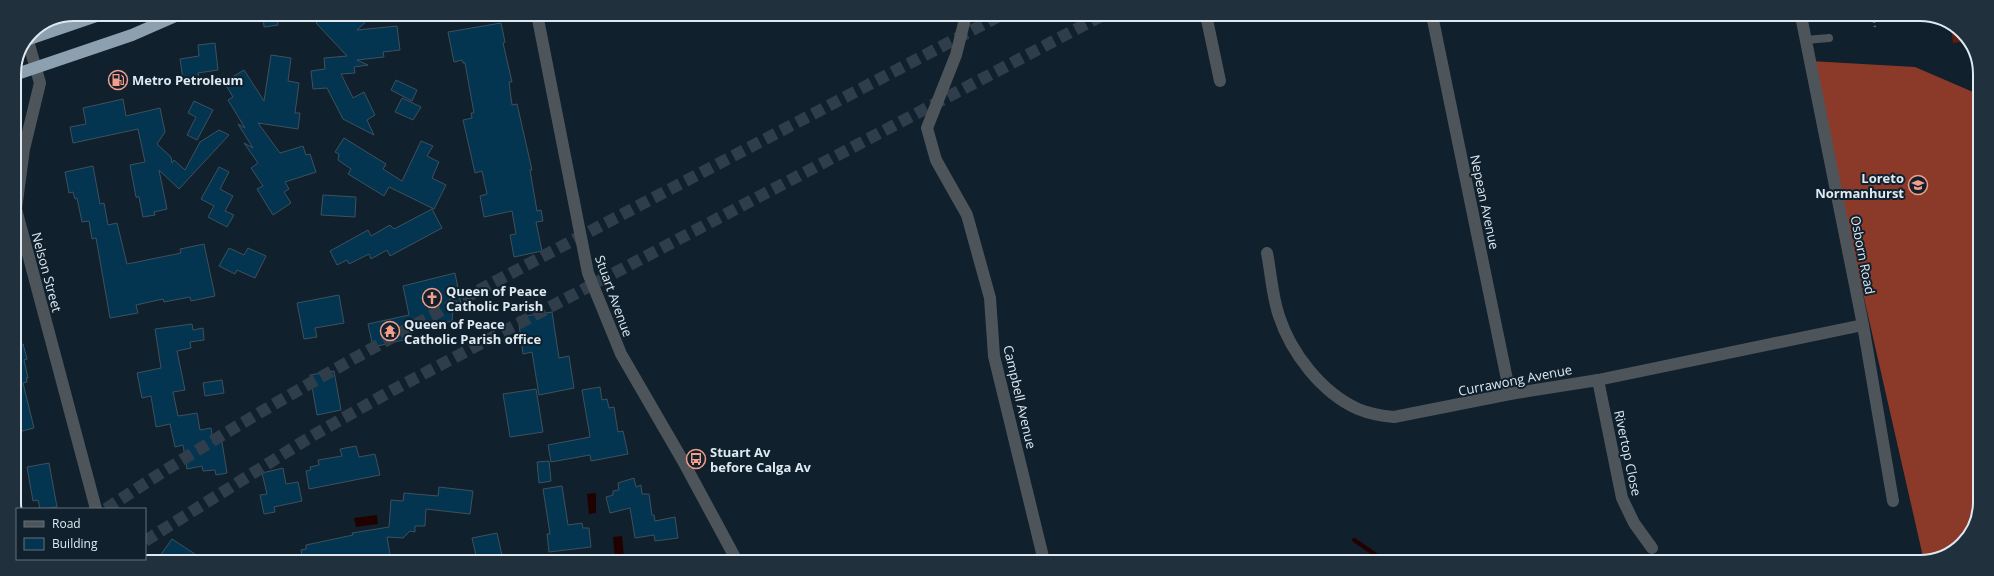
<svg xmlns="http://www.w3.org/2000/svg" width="1994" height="576" font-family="'Open Sans',sans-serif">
<rect width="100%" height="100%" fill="#10202c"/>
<path fill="#5f1c0f" d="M1951,26L1965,35L1968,41L1953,43Z"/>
<path fill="#8b3a2a" d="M1810,61L1915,67L1980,95L1978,517L1957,549L1924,561Z"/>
<g fill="#210000">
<path d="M596,493V513L589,514L587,494Z"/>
<path d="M377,515L378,524L356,527L354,518Z"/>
<path d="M622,536L624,557L615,558L613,537Z"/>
</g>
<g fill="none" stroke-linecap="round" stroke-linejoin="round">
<path stroke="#210000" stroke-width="4" d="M1354,540L1385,561"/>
</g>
<g fill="#043550" stroke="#3e505e">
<path d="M263,14H277L278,25L264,27Z"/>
<path d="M326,14H374L357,30L397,26L400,50L383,52L384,57L357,60L368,65L354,67L355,73L341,74L353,98L364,92L375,115L367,120L374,135L343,119L327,88L313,89L311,71L325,69L324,58L347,56L316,23Z"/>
<path d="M501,23L505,42L503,43L512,82H509L512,105L517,104L532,170H530L537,211L541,210L543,221L536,222L542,251L514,257L510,235L516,234L512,211L484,217L480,196L487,194L482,171L475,173L463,120L472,118L471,113H474L465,63H463L462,60L454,62L448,32Z"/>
<path d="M215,43L218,70L198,73L199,77L183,79L180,59L199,56L198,45Z"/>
<path d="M271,55L291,58L288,81L299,83L295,113H300L298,129L258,123L280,153L303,146L306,155L310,154L316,172L285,182L289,189L284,192L291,203L273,215L257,189L263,186L251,168L258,163L244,143L253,148L238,124L245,128L228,100L233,97L224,82L244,70L264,101Z"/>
<path d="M396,80L417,90L412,101L391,90Z"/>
<path d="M402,98L421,107L413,120L395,112Z"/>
<path d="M123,99L126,116L160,108L165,132L157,144L171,157L172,163L174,160L185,170L200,142L219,130L229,135L179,189L159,170L167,209L154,212L155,215L143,217L139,197H136L130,165L145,162L138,129L73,143L70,127L86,124L83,108Z"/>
<path d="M194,101L213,110L197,140L187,135L196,117L188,113Z"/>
<path d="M344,138L386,164L383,169L402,181L421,141L433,146L427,156L439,162L432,178L446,185L434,209L389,187L384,196L348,174L351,169L338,160L339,154L335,152Z"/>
<path d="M93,166L100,204L104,203L108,225L117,223L127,264L181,253L180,249L204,244L215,296L191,301L190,297L164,302L163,299L136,305L138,313L110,318L96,238L92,239L89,221L82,222L77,198L75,199L73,192L69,193L65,172Z"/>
<path d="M219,167L229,172L220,189L233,196L225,211L234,215L227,227L208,217L214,206L201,199Z"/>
<path d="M323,195L356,197L355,217L321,215Z"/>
<path d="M432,209L442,228L390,256L387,250L371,259L369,254L349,264L347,260L337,265L330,251L368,230L371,236L390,225L394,229Z"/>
<path d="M229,248L244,255L248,248L266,256L255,278L237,270L235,274L219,266Z"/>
<path d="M455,273L462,309L453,311L452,321L410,331L412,338L373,347L368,324L409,315L403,286Z"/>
<path d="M339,295L344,323L315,328L317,337L304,339L297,303Z"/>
<path d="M552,312L559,358L569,356L574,388L539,395L532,352L523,354L518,317Z"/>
<path d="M192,324L193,330L203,328L204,340L190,342L191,348L177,351L185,390L173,392L178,416L197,413L200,430L211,428L213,443L222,442L227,473L216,475L215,470L203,471L202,466L187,469L183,445L175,447L170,424L156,427L151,396L142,398L137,373L161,368L155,329Z"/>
<path d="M14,338H18L20,345L23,344L27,359L24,360L28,378H26L27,382L23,383L34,428L14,433Z"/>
<path d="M334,371L341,410L317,415L310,375Z"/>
<path d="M222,380L224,393L205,396L203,383Z"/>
<path d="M600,387L602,400L607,399L609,408L614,407L618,432L623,431L628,454L591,461L590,455L551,462L548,445L590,437L582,390Z"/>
<path d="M536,389L543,432L510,437L503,394Z"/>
<path d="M356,446L359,457L375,454L380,475L309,489L306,471L311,470L310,467L319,465L318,460L342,456L340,449Z"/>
<path d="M549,461L551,481L539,483L537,462Z"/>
<path d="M49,463L57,507L40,509L38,500L33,501L27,467Z"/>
<path d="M283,468L286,484L298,482L302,501L274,507L275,512L264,514L260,495L267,494L262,473Z"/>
<path d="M634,478L636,487L641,485L642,494H649L652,515H654L655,521L675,517L678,538L655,541L654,535L635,538L630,508L610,513L606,497L613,495V491L619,490L618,483Z"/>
<path d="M562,486L568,525L582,523L583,528H589L591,547L549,552L547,534H550L543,489Z"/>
<path d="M439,487L473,491L470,514L426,509L425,526H415V532L410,531L403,538L387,537L391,560H303L301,550L306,549V545L353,535L352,533L389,527L391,500L403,501L404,493L438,496Z"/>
<path d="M497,533L503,560H477L472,538Z"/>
<path d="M172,539L204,560H157Z"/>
</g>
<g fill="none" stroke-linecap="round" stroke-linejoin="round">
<g stroke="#2f3e4a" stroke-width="12" stroke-dasharray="12 6" stroke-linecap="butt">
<path d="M106,509C260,406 424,319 587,233C725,160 863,88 1001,15"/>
<path d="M145,541L312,436L391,391L1103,15"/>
</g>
<path stroke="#5d6b76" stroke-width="2.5" stroke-dasharray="2 3" stroke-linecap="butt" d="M1873,16L1875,27"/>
<path stroke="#4d555b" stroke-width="8" d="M1806,40L1829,38"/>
<g stroke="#4d555b" stroke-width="12">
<path d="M537,14L588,273L621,354L683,461L737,561"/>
<path d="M966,15L956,55L927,128L936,160L967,215L990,298L994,356L1044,561"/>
<path d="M1206,15L1220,81"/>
<path d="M1432,15L1510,394"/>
<path d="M1801,16L1863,325L1893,501"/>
<path d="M28,41L40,83L24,149L16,209L96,509"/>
<path d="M1267,253C1271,273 1272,296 1279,316C1291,353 1322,393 1358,409C1370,414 1382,416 1394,417L1510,394L1598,380L1863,325"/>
<path d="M1598,380L1622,498L1634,523L1652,548"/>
<path d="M110,559L111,560"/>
</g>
<g stroke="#8ca0af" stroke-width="12">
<path d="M29,39L102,14"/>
<path d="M14,75L132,35L180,14"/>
</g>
</g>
<defs>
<symbol id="fuel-ring" viewBox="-11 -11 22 22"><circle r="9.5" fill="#10202c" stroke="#f49d8b" stroke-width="1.5"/><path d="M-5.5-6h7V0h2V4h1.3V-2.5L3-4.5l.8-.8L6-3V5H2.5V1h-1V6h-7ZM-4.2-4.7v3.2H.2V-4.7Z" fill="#f49d8b"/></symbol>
<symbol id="school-ring" viewBox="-11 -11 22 22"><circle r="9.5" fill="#10202c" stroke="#f49d8b" stroke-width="1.5"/><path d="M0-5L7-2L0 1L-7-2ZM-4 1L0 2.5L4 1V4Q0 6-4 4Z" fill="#f49d8b"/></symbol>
<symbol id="church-ring" viewBox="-11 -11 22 22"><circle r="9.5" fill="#10202c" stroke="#f49d8b" stroke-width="1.5"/><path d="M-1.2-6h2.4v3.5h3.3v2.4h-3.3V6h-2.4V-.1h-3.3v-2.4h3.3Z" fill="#f49d8b"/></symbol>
<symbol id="temple-ring" viewBox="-11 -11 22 22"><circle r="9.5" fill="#10202c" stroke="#f49d8b" stroke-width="1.5"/><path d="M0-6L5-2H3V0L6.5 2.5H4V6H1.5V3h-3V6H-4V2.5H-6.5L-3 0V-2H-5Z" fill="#f49d8b"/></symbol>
<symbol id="bus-ring" viewBox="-11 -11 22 22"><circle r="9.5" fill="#10202c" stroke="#f49d8b" stroke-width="1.5"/><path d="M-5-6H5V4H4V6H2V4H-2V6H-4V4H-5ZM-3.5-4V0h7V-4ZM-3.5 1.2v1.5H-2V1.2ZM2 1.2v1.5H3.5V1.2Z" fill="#f49d8b"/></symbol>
</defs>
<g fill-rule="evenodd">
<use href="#fuel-ring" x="107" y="69" width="22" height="22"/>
<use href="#school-ring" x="1907" y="174" width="22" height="22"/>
<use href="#church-ring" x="421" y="287" width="22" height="22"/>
<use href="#temple-ring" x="379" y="320" width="22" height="22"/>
<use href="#bus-ring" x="685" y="448" width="22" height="22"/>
</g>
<g text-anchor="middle" stroke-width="4" stroke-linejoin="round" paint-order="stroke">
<g font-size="13" font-weight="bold" fill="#dee9f1" stroke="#10202c" text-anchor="start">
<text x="132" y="85">Metro Petroleum</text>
<text x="1904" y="183" text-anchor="end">Loreto<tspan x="1904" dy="15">Normanhurst</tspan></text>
<text x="446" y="296">Queen of Peace<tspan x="446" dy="15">Catholic Parish</tspan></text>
<text x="404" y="329">Queen of Peace<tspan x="404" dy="15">Catholic Parish office</tspan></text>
<text x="710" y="457">Stuart Av<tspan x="710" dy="15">before Calga Av</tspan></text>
</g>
<g font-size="13" fill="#dee9f1" stroke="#10202c">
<text transform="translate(1485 202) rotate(78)" y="5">Nepean Avenue</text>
<text transform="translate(1863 255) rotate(79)" y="5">Osborn Road</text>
<text transform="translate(47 272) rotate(75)" y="5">Nelson Street</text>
<text transform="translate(614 296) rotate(70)" y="5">Stuart Avenue</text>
<text transform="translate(1515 380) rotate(-11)" y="5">Currawong Avenue</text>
<text transform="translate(1020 397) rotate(77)" y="5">Campbell Avenue</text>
<text transform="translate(1628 453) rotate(78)" y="5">Rivertop Close</text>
</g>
</g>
<path d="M0 0H1994V576H0ZM74 21H1920A53 53 0 0 1 1973 74V502A53 53 0 0 1 1920 555H74A53 53 0 0 1 21 502V74A53 53 0 0 1 74 21Z" fill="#20303c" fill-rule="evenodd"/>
<path fill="none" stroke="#dee9f1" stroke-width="2" d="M74 21H1920A53 53 0 0 1 1973 74V502A53 53 0 0 1 1920 555H74A53 53 0 0 1 21 502V74A53 53 0 0 1 74 21Z"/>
<rect x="16" y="508" width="130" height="52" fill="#10202c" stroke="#62707b"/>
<rect x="24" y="521" width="20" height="6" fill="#4d555b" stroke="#62707b"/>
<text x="52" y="528" font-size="12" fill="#dee9f1">Road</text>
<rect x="24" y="538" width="20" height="12" fill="#043550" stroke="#62707b"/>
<text x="52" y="548" font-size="12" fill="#dee9f1">Building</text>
</svg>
